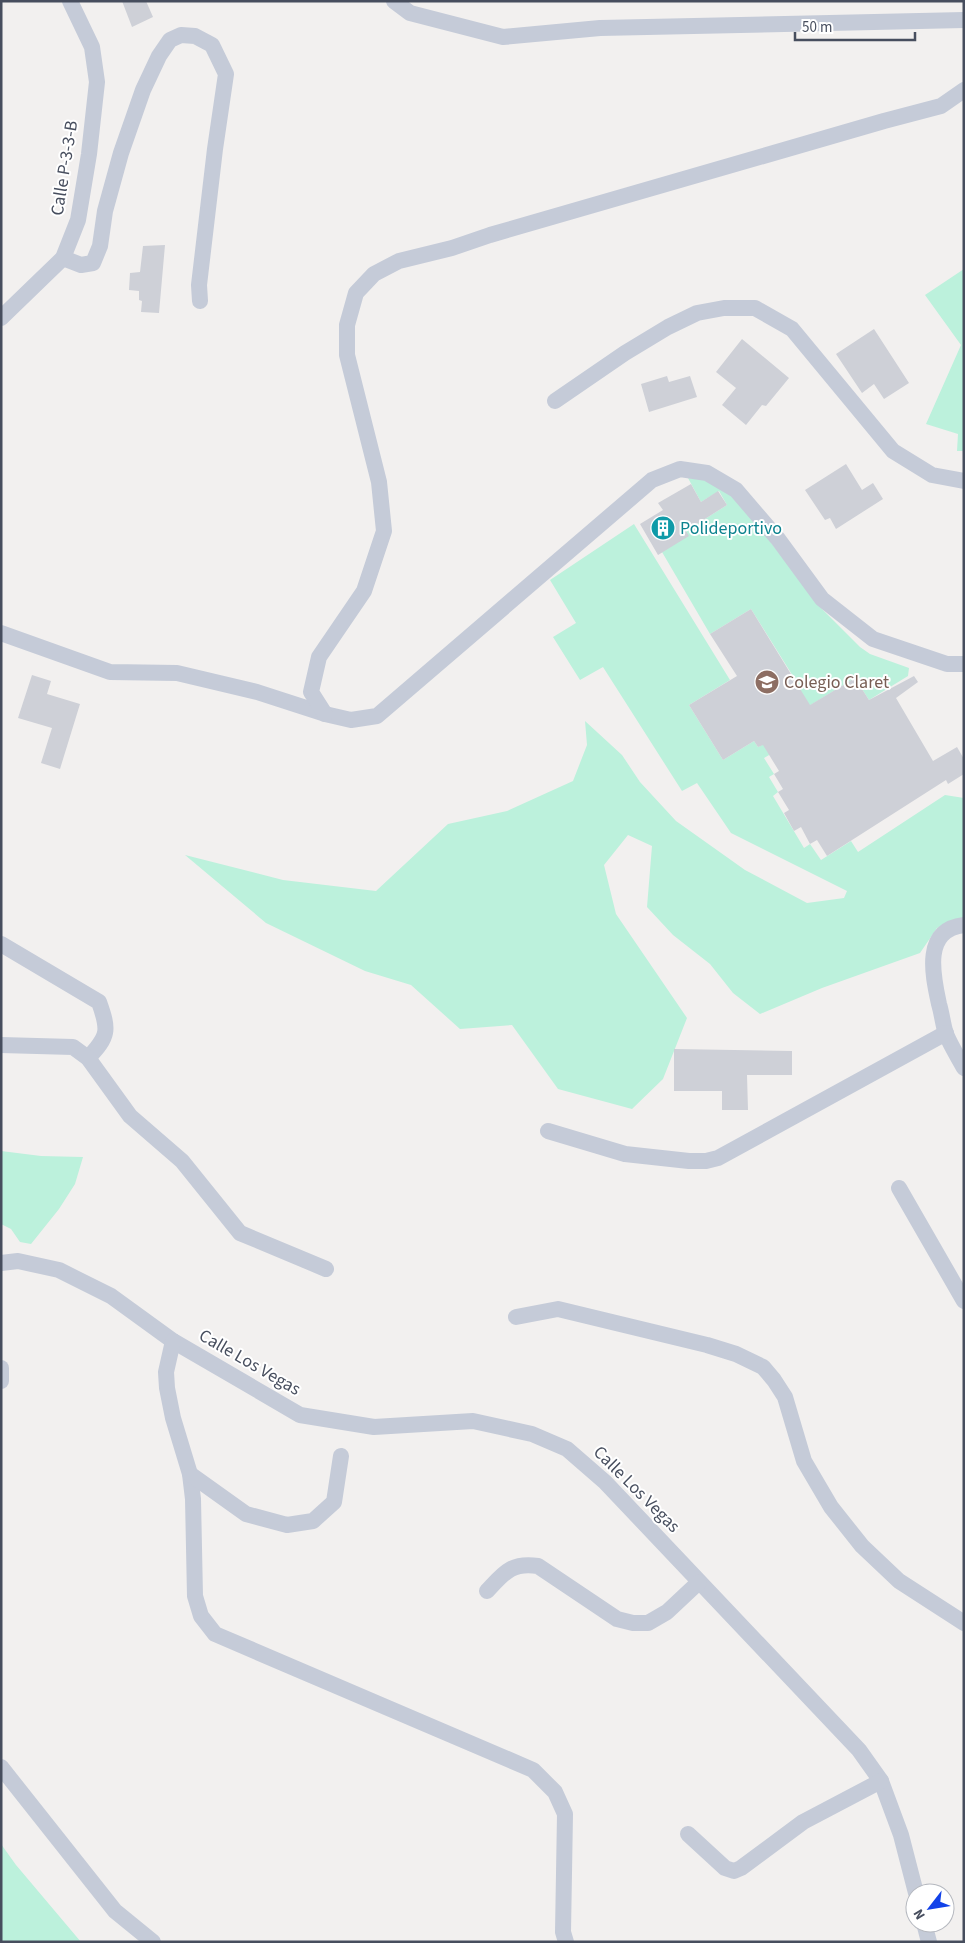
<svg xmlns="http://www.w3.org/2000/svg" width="965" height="1943" font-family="'Source Sans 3',sans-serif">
<rect width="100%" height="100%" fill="#f2f0ef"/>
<g fill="#bcf1dc">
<path d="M964,269V451H957L958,434L926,424L961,345L925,295Z"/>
<path d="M688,478L723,480L822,609L860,647L870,654L909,668L908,676L869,700L855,678L804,709L795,693L801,689L751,609L710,634L662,552L686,531L727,505L719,491L701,502Z"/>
<path d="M634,524L730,680L689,705L723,760L754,741L758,747L770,741L776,751L764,758L774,774L769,777L778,792L773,796L804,848L810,844L821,860L851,841L858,852L945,795L964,798V918L937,928L920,953L822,988L760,1014L733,993L710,964L673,935L647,907L652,846L628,835L604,865L616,914L687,1018L663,1079L632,1109L558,1089L512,1025L460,1029L411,985L365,971L266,923L185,855L283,880L376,891L448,824L507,811L573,781L587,745L585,721L622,755L640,782L676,821L745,870L807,903L844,898L847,891L731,833L697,783L682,791L603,667L580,680L553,637L576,623L550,580Z"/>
<path d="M1,1151L41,1156L83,1157L75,1184L59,1209L31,1244L20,1242L11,1229L1,1224Z"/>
<path d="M1,1844L16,1865L81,1942H1Z"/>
</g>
<g fill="#ced0d7">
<path d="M122,1H146L153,17L132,27Z"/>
<path d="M165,245L159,313L141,312L142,301L139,300V291L129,290L130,273L140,272L143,246Z"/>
<path d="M874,329L909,383L884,399L874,384L862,393L836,354Z"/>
<path d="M742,339L789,378L766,406L762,405L746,425L722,405L736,388L716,372Z"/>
<path d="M667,376L669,382L690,376L697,397L649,412L641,384Z"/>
<path d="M846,464L862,490L873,483L883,499L836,529L830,518L825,520L805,490Z"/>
<path d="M691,484L701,502L718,491L727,505L686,531L689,536L658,555L640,524L663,510L658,503Z"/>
<path d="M751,609L810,705L855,678L869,700L914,676L918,682L896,698L933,761L957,747L964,759V774L948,784L946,780L827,856L817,840L810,844L801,827L794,831L784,813L789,810L778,792L783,789L774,774L779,771L763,745L758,747L754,741L723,760L689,705L737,676L710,634Z"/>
<path d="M32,675L51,681L47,694L80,704L60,769L41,763L52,728L18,718Z"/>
<path d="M674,1049L792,1051V1075H747L748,1110H722V1091H674Z"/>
</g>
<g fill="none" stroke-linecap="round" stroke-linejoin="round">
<g stroke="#c5cbd8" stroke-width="16">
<path d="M394,1L410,13L503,37L600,28L964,20"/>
<path d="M63,258L81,265L93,263L100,246L105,211L121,153L143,90L159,56L170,40L181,35L195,36L212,45L226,74L215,149L199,285L200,301"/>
<path d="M1,318L63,258L78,220L89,154L97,82L92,47L70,1"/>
<path d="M555,401L625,353L668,327L697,313L724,308H755L792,329L893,451L932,475L964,481"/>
<path d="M1,633L110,672L177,673L257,692L325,714L351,720L377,716L652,480L680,469L707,473L736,490L778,539L822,599L873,639L947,664H964"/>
<path d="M325,714L311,692L319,657L364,591L384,531L379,482L347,355V325L356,293L374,274L399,261L452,248L490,235L884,121L941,106L964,90"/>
<path d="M964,925C922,930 933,976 939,1004C942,1014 943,1025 946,1034C951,1046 958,1057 964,1068"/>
<path d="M1,944L99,1002C109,1030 109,1036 88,1058"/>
<path d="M1,1045L73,1047L88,1058L130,1116L182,1161L240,1233L326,1269"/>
<path d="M548,1131L625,1154L689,1161H706L718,1158L946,1033"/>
<path d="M899,1188L964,1301"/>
<path d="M1,1263L18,1261L59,1270L111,1296L173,1341L300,1415L374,1427L473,1421L532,1434L567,1449L605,1482L859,1750L881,1781L901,1835L916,1893"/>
<path d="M516,1317L558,1309L707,1345L736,1354L763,1367L774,1380L785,1397L804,1461L831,1507L862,1546L899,1581L964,1623"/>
<path d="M173,1341L166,1372L167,1388L173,1418L190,1474L193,1499L195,1596L201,1616L215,1634L533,1770L555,1792L565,1814L563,1932L566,1942"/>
<path d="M1,1368V1381"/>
<path d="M190,1474L246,1514L287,1525L313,1521L334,1502L341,1456"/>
<path d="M487,1591C504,1573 511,1562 538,1566L617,1619L633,1623H648L667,1612L699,1582"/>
<path d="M1,1767L115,1911L153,1942"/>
<path d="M688,1834L725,1868L734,1871L741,1868L803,1822L881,1781"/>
<path d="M924,1923L929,1942"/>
</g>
</g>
<defs>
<symbol id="building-disc" viewBox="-11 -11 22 22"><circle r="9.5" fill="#0f9aa8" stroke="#fff"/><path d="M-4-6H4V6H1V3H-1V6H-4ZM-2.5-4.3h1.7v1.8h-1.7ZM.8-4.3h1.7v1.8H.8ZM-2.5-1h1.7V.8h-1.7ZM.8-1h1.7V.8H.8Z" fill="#fff"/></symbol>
<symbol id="school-disc" viewBox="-11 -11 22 22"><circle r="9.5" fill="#8d6e63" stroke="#fff"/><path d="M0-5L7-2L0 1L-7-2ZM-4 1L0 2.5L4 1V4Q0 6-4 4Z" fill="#fff"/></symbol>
</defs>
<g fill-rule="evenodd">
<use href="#building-disc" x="649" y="514" width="28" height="28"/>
<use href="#school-disc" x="753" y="668" width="28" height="28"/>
</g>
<g text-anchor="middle" stroke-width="4" stroke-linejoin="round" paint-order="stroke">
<g font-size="18" fill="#474e5e" stroke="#fff">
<text transform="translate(64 168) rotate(-81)" y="6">Calle P-3-3-B</text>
<text transform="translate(250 1362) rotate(30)" y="6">Calle Los Vegas</text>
<text transform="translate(637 1489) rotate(45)" y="6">Calle Los Vegas</text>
</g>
<g font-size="18" fill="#0d838f" stroke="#fff" text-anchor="start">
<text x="680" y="534">Polideportivo</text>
</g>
<g font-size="18" fill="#785e54" stroke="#fff" text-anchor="start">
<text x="784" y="688">Colegio Claret</text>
</g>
</g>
<rect width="965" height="1943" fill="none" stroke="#474e5e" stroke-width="5"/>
<g transform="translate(930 1908) rotate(239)"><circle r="24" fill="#ffffff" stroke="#b5b8bf"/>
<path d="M0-4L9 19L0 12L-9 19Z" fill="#1242e9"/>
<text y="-8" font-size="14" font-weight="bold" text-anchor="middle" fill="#474e5e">N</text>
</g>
<path d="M795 32v8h120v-8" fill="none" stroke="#474e5e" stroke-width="2.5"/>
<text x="802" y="32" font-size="15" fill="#474e5e" stroke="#ffffff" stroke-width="4" paint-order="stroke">50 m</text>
</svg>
